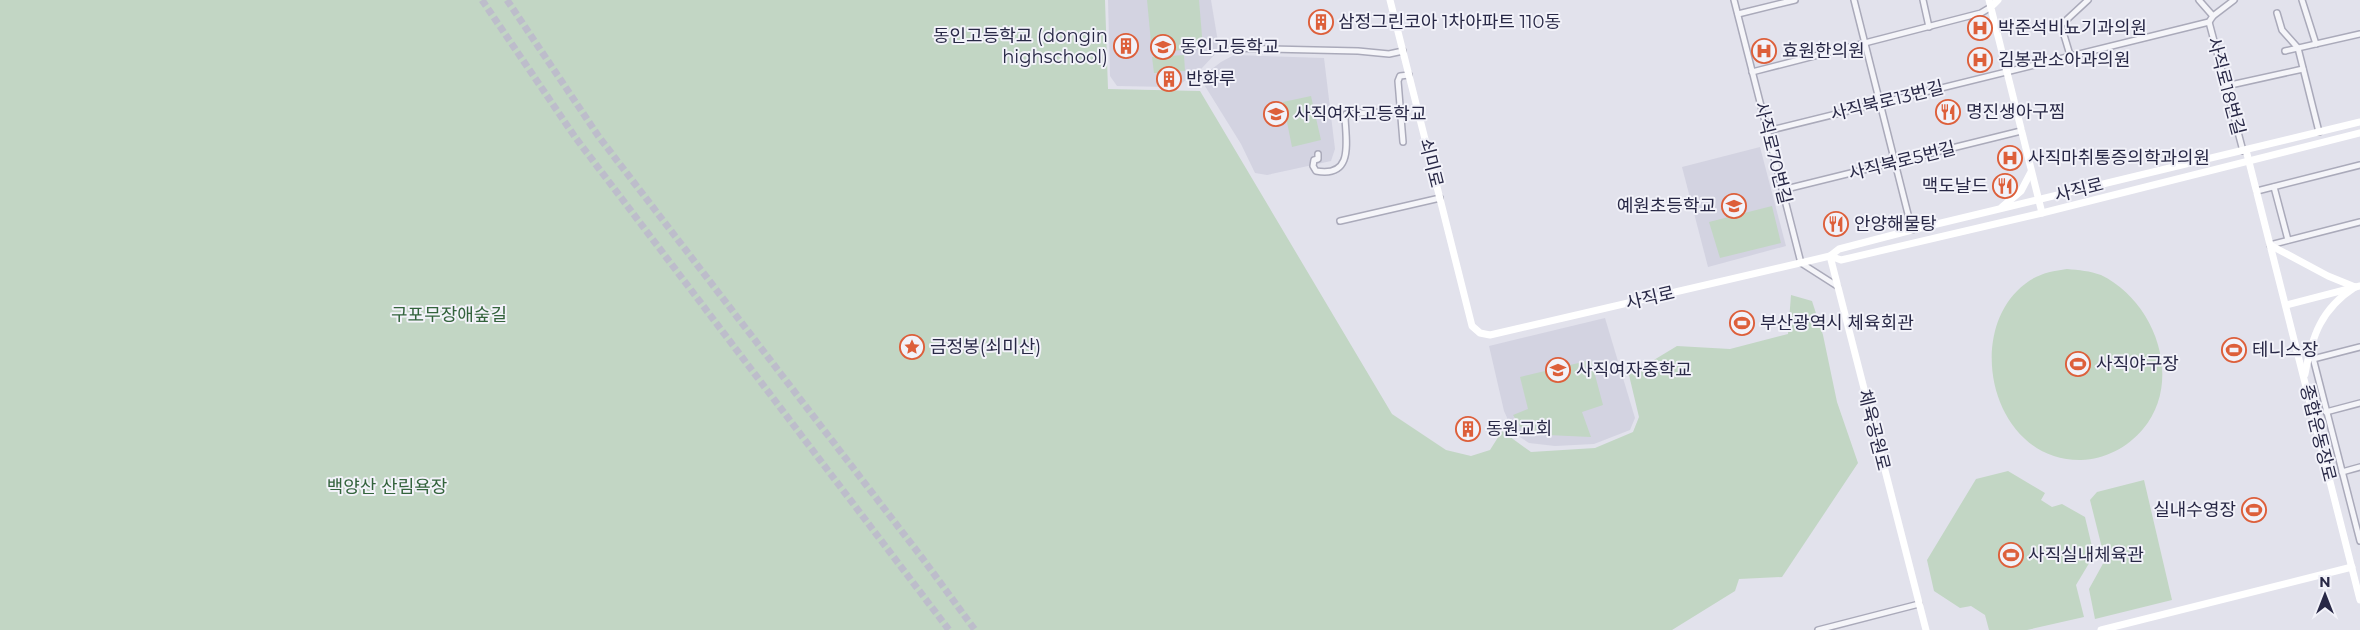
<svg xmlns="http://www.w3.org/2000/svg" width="2360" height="630" font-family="Montserrat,'Noto Sans KR',sans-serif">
<rect width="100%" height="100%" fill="#e2e2ec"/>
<g fill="#d3d3e1">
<path d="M1108,0H1211L1218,42L1217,52L1201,69L1179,85L1170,87L1117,86L1110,76Z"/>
<path d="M1234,55L1324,58L1335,149L1331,161L1267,175L1255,173L1241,144L1200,78L1221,62Z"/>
<path d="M1760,147L1786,246L1708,267L1682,167Z"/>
<path d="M1605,318L1635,418L1630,430L1594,444L1555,446L1529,443L1514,433L1504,411L1489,346Z"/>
</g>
<g fill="#c2d6c4">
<path d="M0,0H1105L1108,89L1200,91L1392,414L1446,450L1471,456L1490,450L1502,431L1531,452L1595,448L1633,432L1639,417L1629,375L1677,346L1730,349L1788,334L1791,295L1812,301L1823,335L1837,402L1858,463L1782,577L1739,579L1735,591L1672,630H0Z"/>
<path d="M1147,0H1199L1203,48L1152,53Z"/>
<path d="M1184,55L1185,71L1154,73L1152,57Z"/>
<path d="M1311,96L1321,140L1292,147L1283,102Z"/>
<path d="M1772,206L1781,243L1720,258L1709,222Z"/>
<path d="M2067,269C2079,270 2090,271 2101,275C2155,301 2184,380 2143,429C2127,448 2105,459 2081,460C1991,461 1963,331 2025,284C2037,274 2052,271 2067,269Z"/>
<path d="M1591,360L1603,405L1582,412L1591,437L1525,434L1513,415L1528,409L1520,377Z"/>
<path d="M2008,471L2045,493L2041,500L2052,507L2062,504L2085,517L2094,555L2076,585L2084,617L2027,630H1989L1985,615L1971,606L1960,608L1934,591L1927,560L1976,479Z"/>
<path d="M2144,480L2172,600L2095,619L2089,589L2105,560L2090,500L2097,492Z"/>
</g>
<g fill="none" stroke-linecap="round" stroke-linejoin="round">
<g stroke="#bdbdcb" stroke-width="7" stroke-dasharray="7 3.5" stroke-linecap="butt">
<path d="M482,0L575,137L949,630"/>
<path d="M507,0L599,137L923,559L975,630"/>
</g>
<defs>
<g id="street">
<path d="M1734,0L1801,263L1837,286"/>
<path d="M1854,0L1912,230"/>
<path d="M1923,0L1929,27"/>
<path d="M2199,0L2213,16"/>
<path d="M2302,0L2316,44"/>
<path d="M2277,13L2282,30L2298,48L2319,132"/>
<path d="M1738,14L1795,0"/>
<path d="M2209,22L2243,151"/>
<path d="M1231,48L1358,51L1389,54L1403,51"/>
<path d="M2285,51L2360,34"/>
<path d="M2070,55L2061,25L2088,0"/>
<path d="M1752,72L1981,13L1991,7"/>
<path d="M2226,86L2303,69"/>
<path d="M1767,131L2209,22L2213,16L2234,0"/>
<path d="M1403,142L1398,81L1400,76L1409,75"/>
<path d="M1318,154V159L1314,160L1313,166L1316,171C1354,178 1346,142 1345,117L1346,114L1400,111"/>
<path d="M2274,187L2288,240"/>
<path d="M1782,190L2021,131"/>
<path d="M2257,191L2360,165"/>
<path d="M1340,221L1440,198"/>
<path d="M2270,245L2360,222"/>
<path d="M2311,350L2360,541"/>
<path d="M2313,359L2360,347"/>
<path d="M2326,412L2360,403"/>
<path d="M2342,472L2360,467"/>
<path d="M1818,630L1919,604"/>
</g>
</defs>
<use href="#street" stroke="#aaaaba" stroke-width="8"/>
<use href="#street" stroke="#f5f5f9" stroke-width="5"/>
<g stroke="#fff" stroke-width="7">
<path d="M1390,0L1472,326L1480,333L1490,335L1830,256L1839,249L1912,230L2360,122"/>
<path d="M1989,0L2042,213"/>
<path d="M1991,7L1998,0"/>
<path d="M2246,150L2360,600"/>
<path d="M2002,207L2021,191L2031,172"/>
<path d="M2270,245L2328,276L2355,287"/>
<path d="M1830,256L1841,260L2042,213L2360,133"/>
<path d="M1830,256L1926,630"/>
<path d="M2286,305L2360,286"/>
<path d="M2305,374C2312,336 2321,309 2355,287"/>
<path d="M2101,630L2352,567"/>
</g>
</g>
<defs>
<symbol id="building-ring" viewBox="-11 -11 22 22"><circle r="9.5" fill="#f2f2f9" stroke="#dd5f3a" stroke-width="1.5"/><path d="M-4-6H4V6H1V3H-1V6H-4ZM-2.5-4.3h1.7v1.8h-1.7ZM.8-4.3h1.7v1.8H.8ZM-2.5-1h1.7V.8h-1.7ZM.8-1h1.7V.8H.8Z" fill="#dd5f3a"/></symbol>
<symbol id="hospital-ring" viewBox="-11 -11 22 22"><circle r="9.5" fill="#f2f2f9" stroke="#dd5f3a" stroke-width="1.5"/><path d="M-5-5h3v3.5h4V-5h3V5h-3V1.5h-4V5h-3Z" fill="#dd5f3a"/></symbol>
<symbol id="school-ring" viewBox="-11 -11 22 22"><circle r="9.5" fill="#f2f2f9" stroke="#dd5f3a" stroke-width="1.5"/><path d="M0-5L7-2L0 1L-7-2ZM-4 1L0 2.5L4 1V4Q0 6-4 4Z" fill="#dd5f3a"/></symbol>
<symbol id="restaurant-ring" viewBox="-11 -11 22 22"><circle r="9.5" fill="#f2f2f9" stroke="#dd5f3a" stroke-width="1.5"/><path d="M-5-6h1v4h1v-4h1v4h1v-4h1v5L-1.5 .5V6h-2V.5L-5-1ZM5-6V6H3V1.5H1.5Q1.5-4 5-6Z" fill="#dd5f3a"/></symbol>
<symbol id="stadium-ring" viewBox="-11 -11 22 22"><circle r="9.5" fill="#f2f2f9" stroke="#dd5f3a" stroke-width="1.5"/><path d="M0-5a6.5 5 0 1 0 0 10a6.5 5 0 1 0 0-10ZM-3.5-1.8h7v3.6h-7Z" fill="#dd5f3a"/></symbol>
<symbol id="sight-ring" viewBox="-11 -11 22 22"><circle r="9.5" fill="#f2f2f9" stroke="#dd5f3a" stroke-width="1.5"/><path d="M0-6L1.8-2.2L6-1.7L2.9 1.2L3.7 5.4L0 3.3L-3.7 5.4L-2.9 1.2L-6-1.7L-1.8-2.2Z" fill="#dd5f3a"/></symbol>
</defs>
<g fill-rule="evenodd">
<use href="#building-ring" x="1307" y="8" width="28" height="28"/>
<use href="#hospital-ring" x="1966" y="14" width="28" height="28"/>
<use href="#building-ring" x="1112" y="32" width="28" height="28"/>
<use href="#school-ring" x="1149" y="33" width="28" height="28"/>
<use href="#hospital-ring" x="1750" y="37" width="28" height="28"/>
<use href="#hospital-ring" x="1966" y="46" width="28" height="28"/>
<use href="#building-ring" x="1155" y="65" width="28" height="28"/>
<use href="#restaurant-ring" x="1934" y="98" width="28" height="28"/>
<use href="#school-ring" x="1262" y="100" width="28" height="28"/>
<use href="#hospital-ring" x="1996" y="144" width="28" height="28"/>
<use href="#restaurant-ring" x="1991" y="172" width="28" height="28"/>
<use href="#school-ring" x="1720" y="192" width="28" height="28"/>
<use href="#restaurant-ring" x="1822" y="210" width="28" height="28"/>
<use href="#stadium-ring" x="1728" y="309" width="28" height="28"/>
<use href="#sight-ring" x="898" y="333" width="28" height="28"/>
<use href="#stadium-ring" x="2220" y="336" width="28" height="28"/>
<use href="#stadium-ring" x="2064" y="350" width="28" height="28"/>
<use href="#school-ring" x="1544" y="356" width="28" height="28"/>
<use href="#building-ring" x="1454" y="415" width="28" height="28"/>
<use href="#stadium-ring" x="2240" y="496" width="28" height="28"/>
<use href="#stadium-ring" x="1997" y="541" width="28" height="28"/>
</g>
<g text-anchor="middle" stroke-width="4" stroke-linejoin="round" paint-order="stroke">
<g font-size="18" fill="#282846" stroke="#f2f2f9" text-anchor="start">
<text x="1338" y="28">삼정그린코아 1차아파트 110동</text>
<text x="1998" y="34">박준석비뇨기과의원</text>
<text x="1108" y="42" text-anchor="end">동인고등학교 (dongin<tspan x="1108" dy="21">highschool)</tspan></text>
<text x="1180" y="53">동인고등학교</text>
<text x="1782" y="57">효원한의원</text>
<text x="1998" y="66">김봉관소아과의원</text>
<text x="1186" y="85">반화루</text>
<text x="1966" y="118">명진생아구찜</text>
<text x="1294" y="120">사직여자고등학교</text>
<text x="2028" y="164">사직마취통증의학과의원</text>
<text x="1988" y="192" text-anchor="end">맥도날드</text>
<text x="1716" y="212" text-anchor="end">예원초등학교</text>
<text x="1854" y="230">안양해물탕</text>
<text x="1760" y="329">부산광역시 체육회관</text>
<text x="930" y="353">금정봉(쇠미산)</text>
<text x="2252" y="356">테니스장</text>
<text x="2096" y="370">사직야구장</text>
<text x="1576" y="376">사직여자중학교</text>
<text x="1486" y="435">동원교회</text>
<text x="2236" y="516" text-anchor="end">실내수영장</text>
<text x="2028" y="561">사직실내체육관</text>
</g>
<g font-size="18" fill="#282846" stroke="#f2f2f9">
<text transform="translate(2226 86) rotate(75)" y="6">사직로18번길</text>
<text transform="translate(1887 101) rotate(-14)" y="6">사직북로13번길</text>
<text transform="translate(1773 153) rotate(76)" y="6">사직로70번길</text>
<text transform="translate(1902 161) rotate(-14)" y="6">사직북로5번길</text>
<text transform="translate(1431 163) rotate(76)" y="6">쇠미로</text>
<text transform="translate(2079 190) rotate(-14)" y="6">사직로</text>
<text transform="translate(1650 298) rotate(-13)" y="6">사직로</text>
<text transform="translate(1874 430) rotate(76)" y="6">체육공원로</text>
<text transform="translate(2318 433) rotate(76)" y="6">종합운동장로</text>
</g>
<g font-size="18" fill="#33633c" stroke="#f2f2f9">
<text x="449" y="321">구포무장애숲길</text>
<text x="387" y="493">백양산 산림욕장</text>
</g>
</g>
<g transform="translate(2325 595)" stroke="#f2f2f9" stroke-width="4" paint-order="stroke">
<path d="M0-4L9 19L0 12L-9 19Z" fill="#282846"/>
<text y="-8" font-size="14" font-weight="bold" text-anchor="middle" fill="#282846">N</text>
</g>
</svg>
